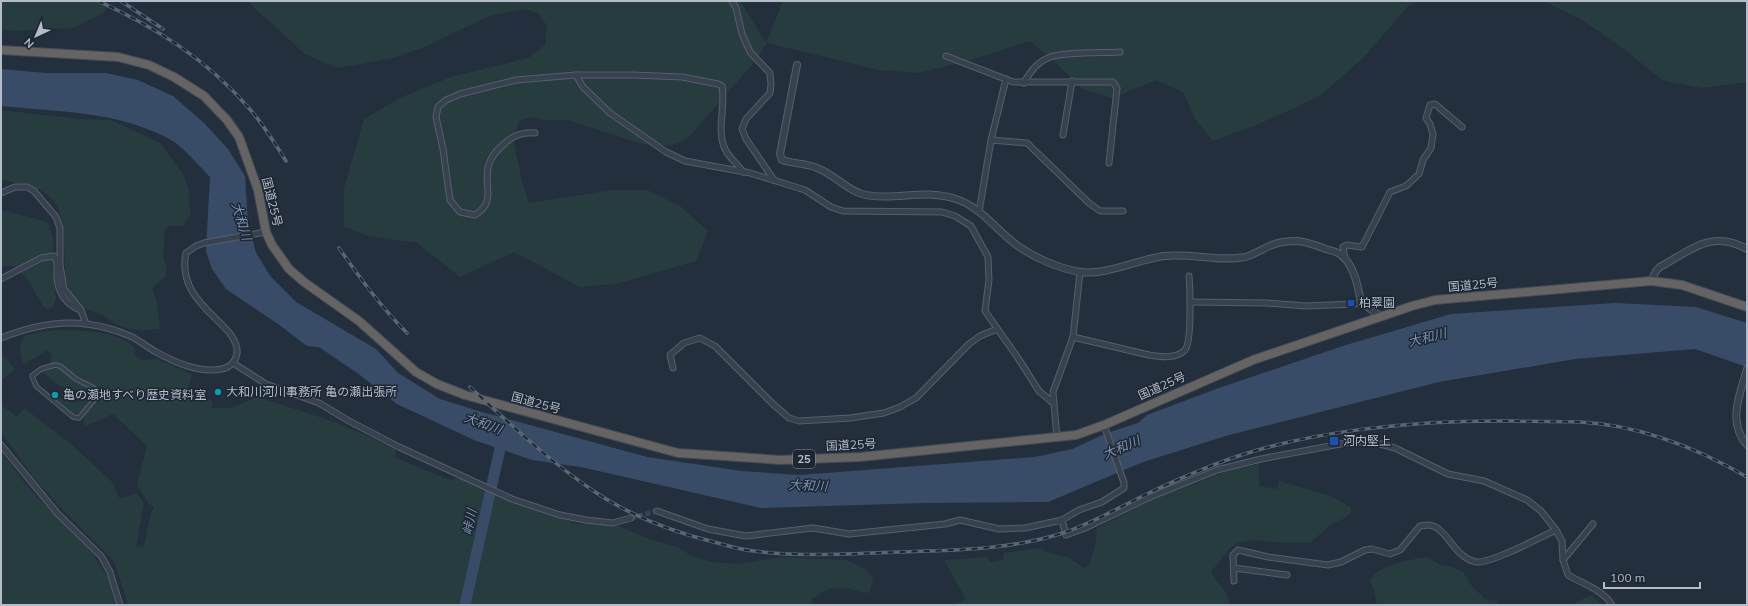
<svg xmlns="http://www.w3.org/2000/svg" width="1748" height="606" font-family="Mulish,'Noto Sans JP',sans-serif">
<rect width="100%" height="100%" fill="#242f3e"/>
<g fill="#263c3f">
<path d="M1,1H109L105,12L73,28L10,31L1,29Z"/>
<path d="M247,1H740L766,43L783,1H1418L1408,6L1363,58L1320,96L1259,124L1213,141L1195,119L1183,92L1156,80L1112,98L1083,89L1053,60L1030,41L968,61L918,73L879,70L767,43L755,61L698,127L685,140L669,146L642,144L568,120H544L530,117L519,121L513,138L522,181L529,203L613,190H647L680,206L708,231L696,261L616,284L580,287L514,252L460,277L417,243L369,236L344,227V188L364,119L402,97L451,77L528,58L545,45L547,26L538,13L525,9L489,16L425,47L389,59L337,68L305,54Z"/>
<path d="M1544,1H1747V82L1702,88L1664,81L1621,47L1582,20Z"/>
<path d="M1,110L79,119L111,120L160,143L183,174L188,188L191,214L183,226H169L165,229L163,256L166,266V276L152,288L157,302L160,329C145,331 130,331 116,324C110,321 106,316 100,314C93,310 86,311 79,304C68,293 65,280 65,265C63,208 65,189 1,180Z"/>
<path d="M1,210L44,221L48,223L54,243L52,263L56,299L52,308L47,309L43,306L28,280L15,266H5L1,267Z"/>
<path d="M55,330C81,331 114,329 134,347L135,356L142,360L156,359L192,374L188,388L213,402L211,408H231L258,397L335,422L397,449L394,457L453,481L456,477L537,510L577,524H614L647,538L677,547L692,556L712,562L738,564L782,557L846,560L867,570L873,578L870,592C864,594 860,592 855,590C837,584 825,589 811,600L814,605H128L115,564L109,556L62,509L34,478L1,432V405L17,417L24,408L71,444L112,482L120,499L137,493L144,504L136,546L144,547L150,516L154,507L149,504L137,484L147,446L113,414L86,426C77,414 98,405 98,391L95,386L78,378L64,366L57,363L49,364L52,355L48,350L24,364C19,355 18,343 26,335Z"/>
<path d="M1,355L8,360L15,370L1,380Z"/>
<path d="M54,368L64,370L78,383L90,388L94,395L82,412L75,415L69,412L55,398L56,397C65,400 79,405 88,399L89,394C84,388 81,391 74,390C61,389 52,380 42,372Z"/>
<path d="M1,451L26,485L92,553L110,580L115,605H1Z"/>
<path d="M1259,464V486L1277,489L1279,481L1328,495L1351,507V512L1343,519L1330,525L1310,543H1285L1252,540L1238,543L1230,548L1211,572C1216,583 1230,592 1230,605H947L962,602L965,598L944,560L986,557L991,562L1003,560L1004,553L1040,548L1049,553L1068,557L1084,568L1089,566L1096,542L1097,528L1154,499L1225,472Z"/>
<path d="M1427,557L1441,565L1451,567L1463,572L1470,584L1485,599L1497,601L1498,605H1377L1374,590L1370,581C1377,564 1410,560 1427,557Z"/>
<path d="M1591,595L1602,605H1571Z"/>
</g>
<path fill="#394c67" d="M1,69L46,73H106L138,80L173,96L204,123L228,149L245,176L248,223L256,253L271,277L296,302L376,349L398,373L440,399L482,412L647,457L741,471L800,475L1035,457L1072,449L1107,433L1138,423L1147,415L1216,389L1346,345L1451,314L1615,303L1696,307L1747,323V367L1695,349L1575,359L1439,382L1229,435L1143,462L1048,502L923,503L761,508L581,467L532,460L474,440L397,404L360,375L319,347L307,346L278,324L226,289L212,269L206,251L210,177C199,166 185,149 173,141C121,111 59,112 1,106Z"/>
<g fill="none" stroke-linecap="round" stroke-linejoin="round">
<path stroke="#394c67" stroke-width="11" d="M465,605L501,444"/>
<path stroke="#3a4453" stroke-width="5" stroke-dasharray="5 2.5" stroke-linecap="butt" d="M631,518L657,511"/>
<defs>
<path id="pedestrian" d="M55,365L60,366L76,379L94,388L96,394L94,400L79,418L73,417L36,386L32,376L41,369Z"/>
<g id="minor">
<path d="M732,1L736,8L742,34L750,52L770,73L771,85L770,93L746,119L742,129L746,139L774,180"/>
<path d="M946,56L1013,82H1113L1117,88L1109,163"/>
<path d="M576,75L583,87L610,113L666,152L685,161L750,173L805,190L831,207L843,211L942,212L955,216L971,226L988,257L989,280L985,311L1018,358L1039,391L1052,402"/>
<path d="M1024,83C1030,71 1037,62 1050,57C1063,52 1104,53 1120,52"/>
<path d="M535,133C523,132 513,135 504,144C497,150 492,155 489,164C482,184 498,201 475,215L460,212L450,200L443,149L436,117L438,107L446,100L460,94L516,80L576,75H633L682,77L718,84L722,86C726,107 716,129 725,149C729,158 738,164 743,172"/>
<path d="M1063,135L1072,81"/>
<path d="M991,140L1027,143L1089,203L1100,211H1123"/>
<path d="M1,193L15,187H27L34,191L56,217L60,228V265L64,289L81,310L86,324"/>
<path d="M979,212L991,140L1006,79"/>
<path d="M1345,259L1343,247L1347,245L1362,247L1390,192L1406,186L1419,174L1423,160L1431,148L1433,134L1430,124L1426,118L1430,105L1435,104L1462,127"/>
<path d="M1,279L41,258L54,256C59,263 56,269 57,278C58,292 66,305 80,310"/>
<path d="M1190,302L1266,303L1306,306L1355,304L1361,302"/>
<path d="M1073,337L1149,355C1161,357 1176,359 1185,350C1192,342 1190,288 1189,276"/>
<path d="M1,338C28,327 57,320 87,324C102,326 116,330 130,336C139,340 147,347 156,352C176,363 199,373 222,369C230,367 236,361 237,353C240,323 175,306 186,253L196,246L204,243L266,232"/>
<path d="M233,363L266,384L319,403L349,421L399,447L512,499L560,515L586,520L613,523L631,518"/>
<path d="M673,368L670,355L684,343L700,338L715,346L773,404L789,418L799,421L850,418L884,413L900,407L916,398L969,344L980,336L997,329"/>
<path d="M1057,438L1053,392L1073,337L1080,272"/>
<path d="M1,445L58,514L101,556L110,572L120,605"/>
<path d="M657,511L708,529L746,536L813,528L849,534L945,524L960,520L999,529L1025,528L1062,520L1066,535L1085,528L1150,497L1217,470L1261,459L1351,442H1373L1395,448L1448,474L1484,481L1527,500L1541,511L1556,530L1562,541L1563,560"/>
<path d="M1062,520L1079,510L1102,502L1124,488V483L1104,425"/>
<path d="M1593,524L1563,560L1568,575C1583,584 1603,590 1612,605"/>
<path d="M1234,568L1287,575"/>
<path d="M1234,581L1233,555L1238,550L1268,557L1328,565L1341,562L1365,550L1372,549L1390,554L1400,550L1420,526C1422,526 1426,525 1429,525C1447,527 1454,558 1476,562C1490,564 1541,537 1556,530"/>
</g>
<g id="tertiary">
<path d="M797,65L780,154L782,160C794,164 806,163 817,168C834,174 845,189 862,194C893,202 926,188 956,199C981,207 997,231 1018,246C1035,258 1060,269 1081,272C1103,276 1140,259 1164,256C1191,253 1219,262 1245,257C1256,254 1265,247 1275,244C1282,241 1291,241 1298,241C1306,242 1315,245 1323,248C1328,250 1334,251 1338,253C1354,262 1358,287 1361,302L1381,317"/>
<path d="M1651,281L1656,271L1660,267C1691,250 1712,229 1747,249"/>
<path d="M1747,369C1740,394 1727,422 1747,445"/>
</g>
<path id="trunk" d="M1,50L118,57L149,65L174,77L204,96L227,120L239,137L258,190L266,232L272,245L289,269L304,282L359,321L416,372L437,384L465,395L678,453L724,456L780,460L860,457L1076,435L1104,425L1253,360L1412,306L1435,300L1651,281L1682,285L1747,307"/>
</defs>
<use href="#pedestrian" stroke="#565f6c" stroke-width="5.5"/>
<use href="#minor" stroke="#565f6c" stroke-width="7"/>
<use href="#tertiary" stroke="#565f6c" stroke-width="8"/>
<use href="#trunk" stroke="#434c59" stroke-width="10"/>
<use href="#pedestrian" stroke="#38414e" stroke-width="3.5"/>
<use href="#minor" stroke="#38414e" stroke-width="5"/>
<use href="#tertiary" stroke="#38414e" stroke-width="6"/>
<use href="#trunk" stroke="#656462" stroke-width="8"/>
<defs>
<g id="rail">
<path d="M98,1C155,27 206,59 247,106C262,122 274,142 286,161"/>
<path d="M121,1L163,29"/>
<path d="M339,248C360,278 381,307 407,333"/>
<path d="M470,387C510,424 550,462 595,492C631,516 673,532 714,542C728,546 741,550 754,551C802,557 850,554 898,552C954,550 1012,550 1066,532C1094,522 1120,507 1147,494C1169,483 1193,473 1216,464C1303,430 1418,420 1512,421C1534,422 1557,421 1580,422C1638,425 1697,448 1747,477"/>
</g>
</defs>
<use href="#rail" stroke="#5a6575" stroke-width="3.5"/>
<use href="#rail" stroke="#1d2633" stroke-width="2" stroke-dasharray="6" stroke-linecap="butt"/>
</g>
<g fill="#1a4fb4" stroke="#1d2633" stroke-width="1.5">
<rect x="1347" y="299" width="8" height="8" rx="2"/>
<rect x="1329" y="436" width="10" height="10" rx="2"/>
</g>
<g fill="#0f9aa8" stroke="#1d2633" stroke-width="1.5">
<circle cx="218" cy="392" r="4"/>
<circle cx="55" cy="395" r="4"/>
</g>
<g text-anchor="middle" stroke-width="3" stroke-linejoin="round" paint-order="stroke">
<rect fill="#1d2633" stroke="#878f9c" stroke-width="1" x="793" y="450" width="22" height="18" rx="3"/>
<g font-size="11" font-weight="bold" fill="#b4bcc9">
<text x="804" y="463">25</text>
</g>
<g font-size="12" fill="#b4bcc9" stroke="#1d2633">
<text transform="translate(272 202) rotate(76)" y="4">国道25号</text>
<text transform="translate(1473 285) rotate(-5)" y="4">国道25号</text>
<text transform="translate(1162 386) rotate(-24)" y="4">国道25号</text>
<text transform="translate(536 403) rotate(15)" y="4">国道25号</text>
<text transform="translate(851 445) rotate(-3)" y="4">国道25号</text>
</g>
<g font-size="12" fill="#b4bcc9" stroke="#1d2633" text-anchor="start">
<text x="1359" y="307">柏翠園</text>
<text x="226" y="396">大和川河川事務所 亀の瀬出張所</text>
<text x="63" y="399">亀の瀬地すべり歴史資料室</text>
<text x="1343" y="445">河内堅上</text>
</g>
<g font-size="13" font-style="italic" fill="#7c92b1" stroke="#1d2633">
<text transform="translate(242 221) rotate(73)" y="5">大和川</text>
<text transform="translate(1427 337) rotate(-14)" y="5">大和川</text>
<text transform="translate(483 423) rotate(20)" y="5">大和川</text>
<text transform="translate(1121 447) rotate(-23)" y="5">大和川</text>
<text transform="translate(808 485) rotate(3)" y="5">大和川</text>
<text transform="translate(469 522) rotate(-78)" y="5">峠川</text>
</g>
</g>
<rect width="1748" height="606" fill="none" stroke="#b4bcc9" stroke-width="4"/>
<g transform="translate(36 36) rotate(224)" stroke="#1d2633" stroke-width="3" paint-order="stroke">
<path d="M0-3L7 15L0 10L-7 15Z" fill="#b4bcc9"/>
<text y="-6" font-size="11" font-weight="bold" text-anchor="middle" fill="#b4bcc9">N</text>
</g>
<path d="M1604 582v6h96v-6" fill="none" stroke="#b4bcc9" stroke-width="2"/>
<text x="1610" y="582" font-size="12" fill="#b4bcc9" stroke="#1d2633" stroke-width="3" paint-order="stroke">100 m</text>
</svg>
